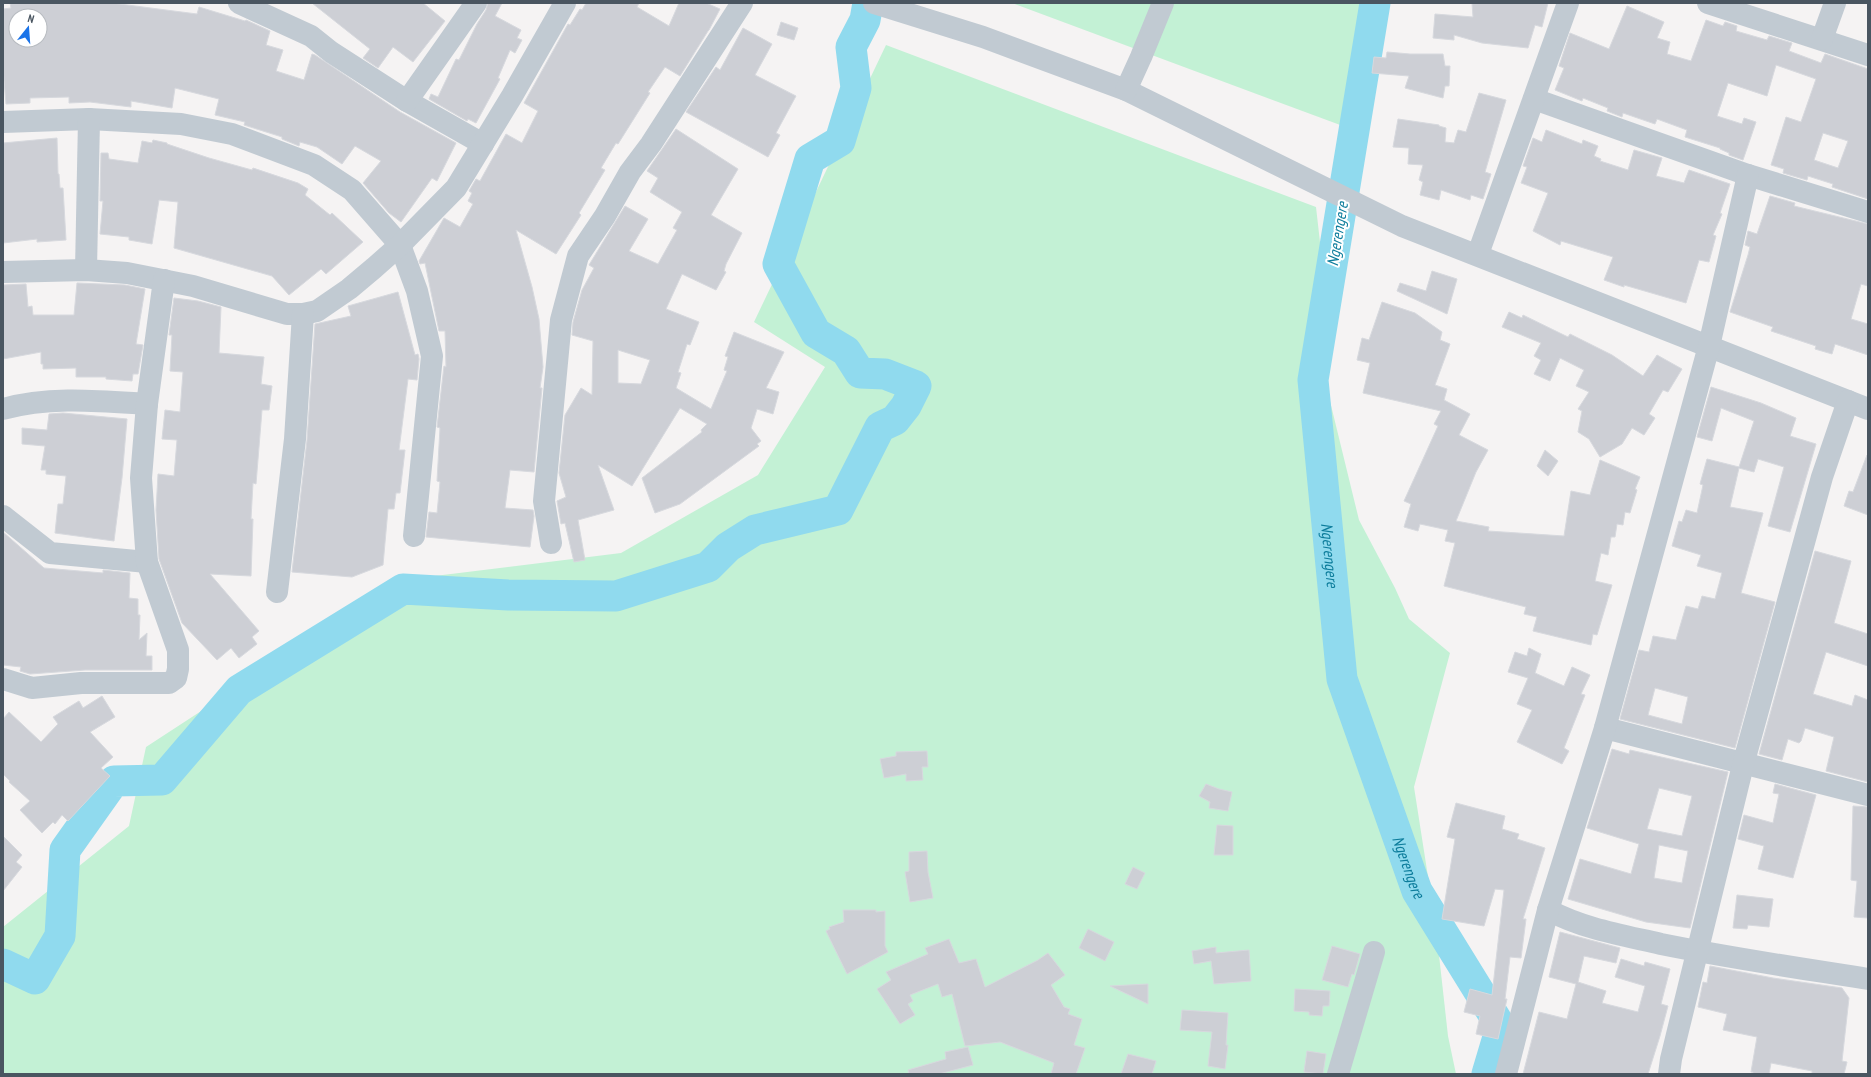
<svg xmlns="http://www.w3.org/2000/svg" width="1871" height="1077" font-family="'PT Sans Narrow',sans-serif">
<rect width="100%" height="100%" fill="#f5f3f3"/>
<g fill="#c3f1d5">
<path d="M1012,3H1364L1351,129Z"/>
<path d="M886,45L1316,207L1321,251L1318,352L1359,520L1395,588L1409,619L1450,653L1414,787L1436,928L1448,1036L1456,1074H3V927L129,826L146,747L402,580L621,553L758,475L825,367L754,322Z"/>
</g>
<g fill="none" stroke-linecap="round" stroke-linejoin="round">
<g stroke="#90daee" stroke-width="31">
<path id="s1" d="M1375,3L1313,380L1342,679L1417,891L1501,1027L1487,1074"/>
<path d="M3,964L35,979L60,936L65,850L114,781L162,780L239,690L403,589L508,595L616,596L708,567L728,547L755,530L838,510L880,427L895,420L906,406L916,386L885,374L860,373L846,351L816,333L778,264L810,159L840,141L856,88L851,47L865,20L868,3"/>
</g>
</g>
<g fill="#cdcfd5" stroke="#d7d9de" fill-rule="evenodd">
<path d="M10,3H112L197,14L199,7L245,21L246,20L270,31L266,45L283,50L276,71L304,80L312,54L315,55L400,112L456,143L437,181L432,178L401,222L389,213L363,183L381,161L355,146L342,164L317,147L300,142L299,146L282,139V137L244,125L245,122L215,115L219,99L175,88L172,108L131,101V107L90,102L69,103V97L30,98V103L6,104L3,69V9L11,8ZM16,16H40V40H16Z"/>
<path d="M312,3H423L445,21L413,62L393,47L378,68L363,58L370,49Z"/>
<path d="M488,3H502L495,16L521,30L517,38L522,40L515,53L510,50L498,78L500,79L476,123L468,119L467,121L429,99L431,94L438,97L456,59L459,60L477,24L486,10Z"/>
<path d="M586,3H639L637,7L669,26L679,3H706L720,9L709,30L708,31L680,76L665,67L648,92L650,93L618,144L616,143L601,168L605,170L579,213L581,215L556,254L516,230L532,287L539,319L543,367L540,388H542L534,472L510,470L505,508L533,510L534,516L530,547L426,537L429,512L437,513L440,482L437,481L440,428L437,427L444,366L446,367L445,331H439L425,263L420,264L419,261L444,218L460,227L473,204L468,201L472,193L469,191L476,179L480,181L506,134L522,143L538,111L524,103L568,24L570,25L580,9L582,10Z"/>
<path d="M1472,3H1548L1542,27L1535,25L1528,48L1482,43L1454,35V40L1433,38L1435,14L1473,17Z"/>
<path d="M1627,6L1664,22L1657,38L1670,42L1667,54L1691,61L1706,20L1723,26L1725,22L1737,26L1736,31L1767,40L1769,36L1792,43L1789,51L1821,63L1825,54L1868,69V199L1832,187L1833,184L1808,176L1807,180L1783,173L1784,169L1771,165L1786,117L1801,122L1816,79L1776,65L1767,96L1728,83L1717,116L1742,124L1744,118L1756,122L1743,160L1729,155V153L1720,149V148L1685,137L1687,130L1657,119L1655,124L1623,113L1622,117L1607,111L1608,108L1583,98L1582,101L1555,90L1564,68L1559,66L1570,33L1609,49ZM1823,133L1848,141L1838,168L1814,160Z"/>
<path d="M781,22L798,28L794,40L777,35Z"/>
<path d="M743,28L772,44L755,75L796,96L776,133L780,135L768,157L686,112L716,67L720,70Z"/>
<path d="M1387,52L1410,54H1443L1445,66H1450L1449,86H1445L1443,98L1405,88L1409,76L1372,73L1374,57L1386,58Z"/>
<path d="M1479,93L1506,100L1485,172L1491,174L1483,199L1471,195L1470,200L1441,190L1439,200L1420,195L1423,182L1419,180L1423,165L1408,164L1409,148L1393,147L1398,119L1439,125V126L1446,128L1445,142L1454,143L1458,130L1466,132Z"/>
<path d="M676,129L738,169L711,215L742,233L726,264L724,271L726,272L716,290L682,274L666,309L699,322L690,345L687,344L678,372L681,373L676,388L711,409L727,371L724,370L728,357L725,356L734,332L784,352L766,388L779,392L773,414L757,409L751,428L761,441L757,444L759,446L680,504L655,513L642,478L702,432L701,430L707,424L680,408L632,486L598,465L614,510L578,520L585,560L574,562L565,523L561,524L557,501L566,497L559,473L565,415L581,388L592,395L593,341L572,335L573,322L582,290L594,268L589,265L625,206L648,219L629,251L658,264L677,230L673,228L682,212L650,192L658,178L647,171ZM618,350L650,360L641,384L618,383Z"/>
<path d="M1546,130L1582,144L1583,140L1598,146L1594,156L1601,159L1600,161L1628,170L1634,150L1662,158L1656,176L1684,183L1689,170L1730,184L1720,213L1722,214L1713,235L1716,236L1709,262L1699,260L1686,303L1624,285V287L1604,280L1613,257L1561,241L1560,245L1533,231L1548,193L1521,183L1527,167L1523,166L1533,138L1542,142Z"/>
<path d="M57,138L58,174H59L60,188H63L66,240L37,242V239L3,243V143Z"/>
<path d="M153,140L167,143V144L209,158L252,170L253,168L298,183L308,189L305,195L330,215L332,213L363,242L326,274L321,269L289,295L272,276L174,248L178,202L159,200L152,244L129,240V237L100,234L103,201H100L101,153H108L109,159L138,163L142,141L152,143Z"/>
<path d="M1770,196L1795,203L1794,206L1868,224V286L1861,284L1851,319L1868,324V355L1835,344L1832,354L1815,349L1816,346L1771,331L1773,327L1730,312L1748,255L1750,247L1745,245L1748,231L1757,234Z"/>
<path d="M1432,271L1457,279L1447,314L1397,291L1400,283L1426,291Z"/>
<path d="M77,283L125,285L145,289L136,344L143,345L138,374H133L132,381L106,379V377H76V368L43,369V364H41V352L3,359V285L26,284L28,307L32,306L33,315H74Z"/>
<path d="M398,292L415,355L418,354L419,359L417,380L408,379L399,450H405L400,493H396L394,509H388L383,565L352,577L292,572L307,440L315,324L351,316L348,306Z"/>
<path d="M174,298L198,301L221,307L219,353L264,357L261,384L272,386L269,410H262L256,484L253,483L251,519H253L251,576L210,574L259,631L252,637L257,644L239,658L231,648L217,660L182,623L159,559L156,510L158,474L174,476L177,440L162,439L165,410L180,412L183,372L170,371L172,335H169Z"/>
<path d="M1382,302L1415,313L1442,332L1440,340L1450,344L1435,385L1447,389L1444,400L1470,414L1459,435L1488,450L1476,472L1456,521L1489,527L1488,531L1564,536L1571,491L1590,495L1600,460L1640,477L1635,489L1637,490L1630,513L1625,512L1623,525L1617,524L1615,537H1611L1608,555L1601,553L1595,581L1612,585L1597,635L1593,634L1591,645L1533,631L1537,617L1524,614L1526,607L1444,586L1455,543L1445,541L1448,530L1420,524L1418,531L1404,527L1411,504L1404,501L1438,426L1434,424L1441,411L1363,393L1370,363L1357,360L1362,338L1369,340Z"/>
<path d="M1509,312L1522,318L1523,315L1568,337L1570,334L1612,355L1643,376L1657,355L1682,369L1668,392L1663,390L1649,414L1655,418L1644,435L1632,428L1622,444L1600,457L1589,439L1578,432L1582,411L1578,409L1589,392L1576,386L1584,370L1560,358L1550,381L1534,374L1541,360L1534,356L1541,343L1502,327Z"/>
<path d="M1711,387L1761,403L1796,418L1790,436L1816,444L1790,532L1768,526L1784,467L1758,459L1754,472L1739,468L1730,507L1763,513L1741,593L1775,602L1735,748L1620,719L1639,650L1649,652L1653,636L1676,640L1686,606L1698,609L1702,596L1715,599L1722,573L1697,566L1701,555L1672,546L1679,521L1682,522L1686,510L1697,513L1703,485L1700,484L1707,459L1739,467L1754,421L1721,408L1712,441L1697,437ZM1655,688L1688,697L1682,724L1648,715Z"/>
<path d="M63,413L127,419L122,478L114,541L55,533L58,504H63L66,476L46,474V470H41L45,446L22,444V428L47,430L49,414Z"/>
<path d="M1545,450L1558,461L1548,476L1537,466Z"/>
<path d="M1867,455H1868V515L1844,506L1849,491L1853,492Z"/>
<path d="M3,532L44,568L103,573V570L130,573L129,598L138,599V615H140L139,640L147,633L146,656H152V670H85L30,674L20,671L21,667L3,665Z"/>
<path d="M1815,551L1851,561L1834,623L1868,634V666L1826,652L1813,694L1852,706L1855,695L1868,700V782L1826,771L1834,737L1805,728L1801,741L1799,743L1788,739L1782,760L1759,754Z"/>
<path d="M1529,648L1541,654L1535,673L1564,686L1572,667L1590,675L1581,694L1585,695L1564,748L1569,751L1562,764L1517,742L1532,710L1517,704L1528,678L1508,672L1515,652L1527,656Z"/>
<path d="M102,696L115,717L90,732L113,757L101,768L110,776L68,821L62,815L55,824L53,822L42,833L20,810L30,801L9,782L10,781L3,774V719L9,712L41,742L58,724L53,717L79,701L83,708Z"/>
<path d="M1612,749L1629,754L1630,750L1728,772L1690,928L1646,922L1568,899L1580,859L1631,874L1639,844L1587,828ZM1659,788L1692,796L1682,836L1647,829ZM1659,845L1688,851L1682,883L1654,878Z"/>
<path d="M927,751L928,767H922L923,780L906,781V774L884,778L880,759L896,756V752Z"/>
<path d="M1206,784L1219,789L1232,792L1228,811L1209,808L1210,802L1199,796Z"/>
<path d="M1775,784L1816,795L1793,878L1758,869L1764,846L1738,839L1744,815L1773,823L1779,794L1773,793Z"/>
<path d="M1456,803L1505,816L1502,829L1519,834L1517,839L1545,848L1523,919H1526L1521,958L1510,957L1505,999H1507L1498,1039L1476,1034L1480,1016L1464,1012L1470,989L1492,995L1504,890L1495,889L1484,926L1442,919L1455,839L1447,837Z"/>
<path d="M1853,806L1868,807V918L1854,917L1857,881L1851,880Z"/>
<path d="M1217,825L1233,826V855H1214Z"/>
<path d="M3,836L22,855L16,862L22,867L3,891Z"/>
<path d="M927,851L928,872L933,898L910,902L905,872L909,871V852Z"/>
<path d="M1133,867L1145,873L1137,889L1125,884Z"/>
<path d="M1737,895L1773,899L1769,927L1748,925L1747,929L1733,928Z"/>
<path d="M843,910H876V912L885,911V946L888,952L847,974L826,931L830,929L829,927L844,922Z"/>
<path d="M1088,929L1114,942L1105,961L1079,948Z"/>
<path d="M1560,932L1620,948L1616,963L1584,956L1578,982L1606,991L1602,1003L1638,1012L1645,986L1615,977L1621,959L1644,966L1645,962L1670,969L1661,1004L1668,1006L1660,1036L1648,1074H1523L1539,1012L1567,1019L1576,984L1549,977Z"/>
<path d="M949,939L959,963L976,959L985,987L1038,960L1048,953L1065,975L1051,985L1064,1007L1070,1009L1068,1014L1082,1019L1074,1045L1085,1048L1076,1074H1051L1054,1063L1000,1042L965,1046L952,994L942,997L938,984L910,995L913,1001L908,1004L915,1015L900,1024L877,989L891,980L886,972L928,954L925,948Z"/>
<path d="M1332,946L1360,954L1354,975L1352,974L1348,987L1322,980Z"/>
<path d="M1216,947V953L1249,950L1251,981L1214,984L1211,961L1194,964L1192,951Z"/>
<path d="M1710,966L1773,978L1842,988L1849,998L1842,1061L1847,1062L1844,1074H1812V1071L1771,1063L1769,1074H1753V1072H1751L1757,1037L1723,1030L1727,1014L1698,1007L1703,982L1707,983Z"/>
<path d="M1148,984V1004L1110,986Z"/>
<path d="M1295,989L1330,991L1329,1006H1323L1322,1016L1309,1015V1012L1294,1011Z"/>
<path d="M1182,1010L1228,1013L1226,1045H1228L1225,1069L1208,1066L1212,1032L1180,1030Z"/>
<path d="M968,1047L973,1065L939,1074H909L908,1070L946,1059L945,1052Z"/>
<path d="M1307,1051L1326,1054L1323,1074L1304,1072Z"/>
<path d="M1128,1054L1156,1061L1152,1074H1121Z"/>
</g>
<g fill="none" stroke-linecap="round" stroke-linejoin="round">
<g stroke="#c1cad2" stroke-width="22">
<path d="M239,3L311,36L331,52L407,101L483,144"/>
<path d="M874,3L983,37L1126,90L1402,226L1868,409"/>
<path d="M1708,3L1868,55"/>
<path d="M1822,39L1835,3"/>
<path d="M1126,90L1141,57L1163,3"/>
<path d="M1534,99L1748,175L1868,212"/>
<path d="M407,101L476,3"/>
<path d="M3,122L89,119L181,124L232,134L314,165L352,190L400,245L417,291L432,356L414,536"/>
<path d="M1478,254L1568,3"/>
<path d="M86,270L89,119"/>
<path d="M3,272L86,270L127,273L193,286L287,314H303L317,311L349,289L374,268L400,245L456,188L512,96L565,3"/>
<path d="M3,409C50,396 99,401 147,404"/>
<path d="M3,516L50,553L147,562"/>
<path d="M551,543L544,501L561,320L578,256L605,216L630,172L651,144L742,3"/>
<path d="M277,592L295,439L303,314"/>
<path d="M3,679L32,688L81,683H169L176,678L178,669V650L147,562L141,478L147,404L164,280"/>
<path d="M1605,728L1868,795"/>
<path d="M1548,910C1584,929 1622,935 1661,944C1730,958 1799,968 1868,979"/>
<path d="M1338,1074L1374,952"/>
<path d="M1506,1074L1548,910L1605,728L1709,346L1748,175"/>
<path d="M1669,1074L1671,1059L1743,765L1822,477L1848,401"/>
</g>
</g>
<g text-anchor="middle" stroke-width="4" stroke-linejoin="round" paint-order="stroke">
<g font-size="16" font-style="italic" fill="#0c7c9b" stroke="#fff">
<text transform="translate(1337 234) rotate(-81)" y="6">Ngerengere</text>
<text dy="6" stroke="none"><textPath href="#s1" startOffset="558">Ngerengere</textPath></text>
<text dy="6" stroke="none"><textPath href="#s1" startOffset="882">Ngerengere</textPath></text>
</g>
</g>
<rect width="1871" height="1077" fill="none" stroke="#4a5661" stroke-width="8"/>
<g transform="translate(28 28) rotate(17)"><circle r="19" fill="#ffffff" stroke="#b7bbc0"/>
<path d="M0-3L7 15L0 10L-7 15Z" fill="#1a73e8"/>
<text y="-6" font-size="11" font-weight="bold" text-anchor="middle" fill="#4a5661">N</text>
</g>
</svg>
